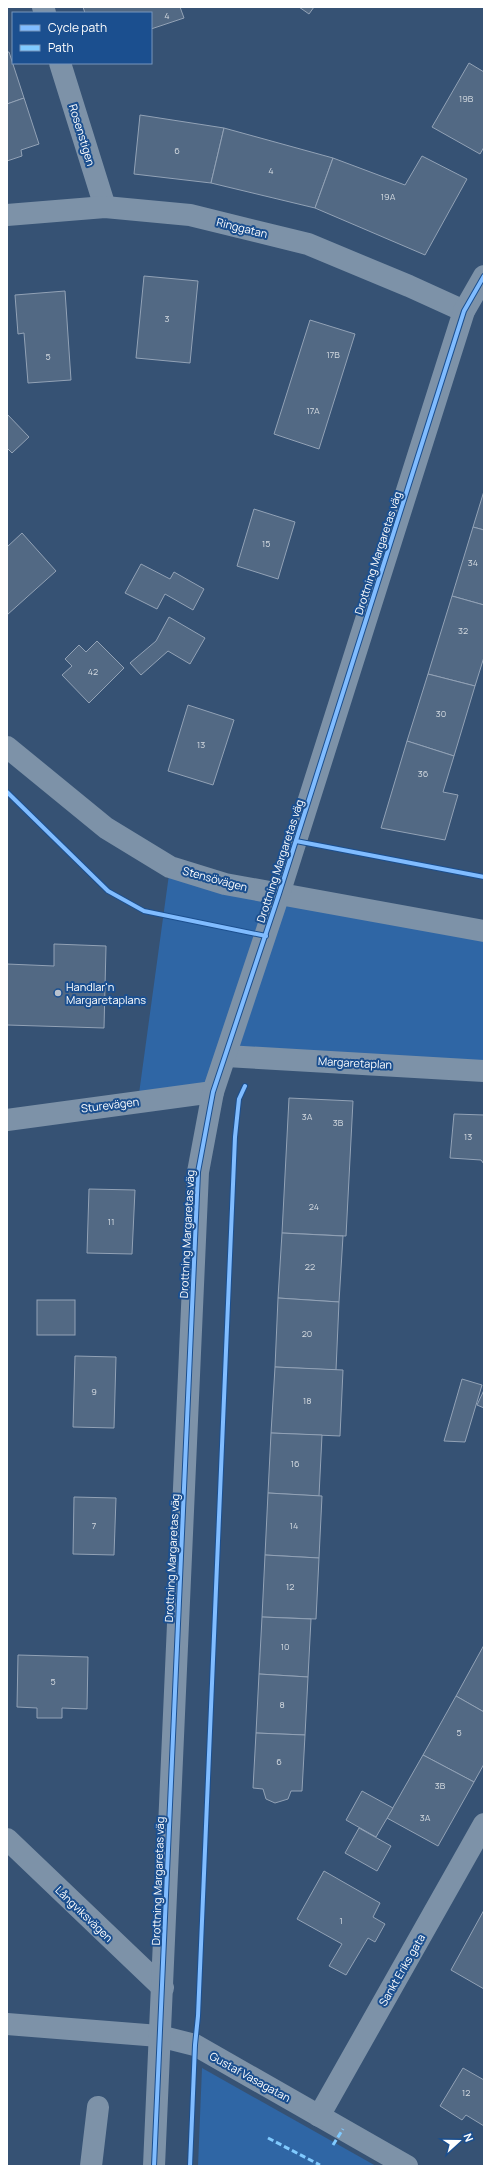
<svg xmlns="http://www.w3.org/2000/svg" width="491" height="2173" font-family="Manrope,sans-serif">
<rect width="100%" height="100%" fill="#365274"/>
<g fill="#2f66a5">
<path d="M170,867L484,931V1071L226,1056L213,1092L138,1101Z"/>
<path d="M202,2068L376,2166H198Z"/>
</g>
<g fill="#526984" stroke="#92a2b6">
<path d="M83,7H180L184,18L151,29V13H85Z"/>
<path d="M299,7H314L309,14Z"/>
<path d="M7,52H9L24,98L7,104Z"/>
<path d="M469,63L484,72V147L480,154L432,127Z"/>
<path d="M24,98L39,144L21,150L22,156L7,161V104Z"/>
<path d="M140,115L224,128L211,183L134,174Z"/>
<path d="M224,128L333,158L315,208L211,183Z"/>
<path d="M422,156L467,179L425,255L315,208L333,158L405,185Z"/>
<path d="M144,276L198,281L190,363L136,358Z"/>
<path d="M65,291L71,380L28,383L24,333L18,334L15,295Z"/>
<path d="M310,320L355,334L319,449L274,434Z"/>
<path d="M7,414L29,437L12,453L7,448Z"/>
<path d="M484,491V530L473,527Z"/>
<path d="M254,509L295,522L278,579L237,566Z"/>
<path d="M473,527L484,530V605L452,596Z"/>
<path d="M22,533L56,571L7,615V547Z"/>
<path d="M141,564L170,579L174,572L204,589L193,610L165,594L157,609L125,593Z"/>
<path d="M452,596L484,605V657L475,686L428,674Z"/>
<path d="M169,617L205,638L190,664L168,651L141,675L130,663L156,641Z"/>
<path d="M97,641L124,668L89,703L62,675L72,666L65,659L79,645L86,652Z"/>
<path d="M428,674L475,686L454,756L407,741Z"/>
<path d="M188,705L234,720L213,785L168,771Z"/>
<path d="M407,741L454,756L443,792L458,795L445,840L381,828Z"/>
<path d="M54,944L106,946L104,1028L7,1025V964L54,966Z"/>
<path d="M289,1098L353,1101L346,1236L282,1233Z"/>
<path d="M454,1114L484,1115V1164L481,1160L450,1158Z"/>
<path d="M89,1189L135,1190L132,1254L87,1253Z"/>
<path d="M282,1233L343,1236L339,1302L278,1298Z"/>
<path d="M278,1298L339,1302L336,1370L275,1367Z"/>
<rect x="37" y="1300" width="38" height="35"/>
<path d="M75,1356L116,1357L114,1428L73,1427Z"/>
<path d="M275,1367L343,1370L340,1436L271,1433Z"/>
<path d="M462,1379L482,1385L465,1442L444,1441Z"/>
<path d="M484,1390V1408L477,1405Z"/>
<path d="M271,1433L322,1435L319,1496L268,1493Z"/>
<path d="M268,1493L322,1496L319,1558L265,1555Z"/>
<path d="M74,1497L116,1498L114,1555L73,1554Z"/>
<path d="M265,1555L319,1558L316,1619L262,1617Z"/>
<path d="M262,1617L311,1619L308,1677L259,1674Z"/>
<path d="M484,1645V1712L456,1696Z"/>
<path d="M18,1655L88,1657L87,1709L62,1708V1718H37V1708L17,1707Z"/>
<path d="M259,1674L308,1677L305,1735L256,1733Z"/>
<path d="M456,1696L484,1712V1764L474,1782L423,1755Z"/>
<path d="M256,1733L305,1735L302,1791H291L288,1799L275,1803L266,1799L263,1789L253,1788Z"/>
<path d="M423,1755L474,1782L438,1846L387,1818Z"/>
<path d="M362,1791L393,1808L376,1837L346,1820Z"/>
<path d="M359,1828L391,1846L377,1871L345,1853Z"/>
<path d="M324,1871L380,1903L373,1917L385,1924L375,1942L368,1938L346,1975L329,1966L342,1944L297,1919Z"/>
<path d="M484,1910V1989L451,1970Z"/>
<path d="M463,2068L484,2080V2126L466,2115L462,2120L440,2106Z"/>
</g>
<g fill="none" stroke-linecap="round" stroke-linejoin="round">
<g stroke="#7d92a8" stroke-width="22">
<path d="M43,7L45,13"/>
<path d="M60,63L105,207"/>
<path d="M7,215L105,207L190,215L308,244L409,286L464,311"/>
<path d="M7,747L106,828L170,867L225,884L484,931"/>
<path d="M226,1056L484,1071"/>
<path d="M7,1120L213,1092"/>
<path d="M7,1839L163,1988"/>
<path d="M7,2024L159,2036L195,2045L407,2166"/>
<path d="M319,2116L484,1824"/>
<path d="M91,2166L98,2107"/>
<path d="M154,2166L198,1172L213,1092L279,894L464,311L484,276"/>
</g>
<g stroke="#80caff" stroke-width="3" stroke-dasharray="6 3" stroke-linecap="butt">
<path d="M268,2138L320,2165"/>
<path d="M333,2145L343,2129"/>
</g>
<defs>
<g id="cycleway">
<path d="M7,792L108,891L144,911L266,936"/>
<path d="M296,841L484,877"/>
<path d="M154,2166L198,1172L213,1092L279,894L464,311L484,276"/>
<path d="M190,2166L195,2045L198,2016L235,1137L239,1099L245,1086"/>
</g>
</defs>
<use href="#cycleway" stroke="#1b4f8f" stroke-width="6"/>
<use href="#cycleway" stroke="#80bcff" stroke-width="4"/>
</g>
<circle fill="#b9c2ce" stroke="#1b4f8f" stroke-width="1.5" cx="58" cy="993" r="4"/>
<g text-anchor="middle" stroke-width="4" stroke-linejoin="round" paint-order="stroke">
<g font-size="9" fill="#d4dae0">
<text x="167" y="19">4</text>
<text x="466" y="102">19B</text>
<text x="177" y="154">6</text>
<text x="271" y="174">4</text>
<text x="388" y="200">19A</text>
<text x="167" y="322">3</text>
<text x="333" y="358">17B</text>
<text x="48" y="360">5</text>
<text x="313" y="414">17A</text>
<text x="266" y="547">15</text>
<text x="473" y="566">34</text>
<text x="463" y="634">32</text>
<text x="93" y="675">42</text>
<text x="441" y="717">30</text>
<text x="201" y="748">13</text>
<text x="423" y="777">36</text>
<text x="307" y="1120">3A</text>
<text x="338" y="1126">3B</text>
<text x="468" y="1140">13</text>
<text x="314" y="1210">24</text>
<text x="111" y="1225">11</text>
<text x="310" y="1270">22</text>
<text x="307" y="1337">20</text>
<text x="94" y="1395">9</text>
<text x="307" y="1404">18</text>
<text x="295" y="1467">16</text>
<text x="94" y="1529">7</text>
<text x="294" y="1529">14</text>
<text x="290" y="1590">12</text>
<text x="285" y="1650">10</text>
<text x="53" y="1685">5</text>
<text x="282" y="1708">8</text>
<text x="459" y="1736">5</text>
<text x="279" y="1765">6</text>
<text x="440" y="1789">3B</text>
<text x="425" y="1821">3A</text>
<text x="341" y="1924">1</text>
<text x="466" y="2096">12</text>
</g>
<g font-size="11" fill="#fff" stroke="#1b4f8f">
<text transform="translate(82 135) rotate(73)" y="4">Rosenstigen</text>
<text transform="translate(242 228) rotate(14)" y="4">Ringgatan</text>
<text transform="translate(378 553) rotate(-72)" y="4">Drottning Margaretas väg</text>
<text transform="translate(280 861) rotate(-72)" y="4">Drottning Margaretas väg</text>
<text transform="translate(215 879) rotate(15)" y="4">Stensövägen</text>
<text transform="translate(355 1063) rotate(3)" y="4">Margaretaplan</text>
<text transform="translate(110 1105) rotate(-7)" y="4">Sturevägen</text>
<text transform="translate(187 1234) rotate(-87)" y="4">Drottning Margaretas väg</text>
<text transform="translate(172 1558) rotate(-87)" y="4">Drottning Margaretas väg</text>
<text transform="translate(158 1881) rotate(-88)" y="4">Drottning Margaretas väg</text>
<text transform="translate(84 1914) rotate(44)" y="4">Långviksvägen</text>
<text transform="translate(402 1970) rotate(-60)" y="4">Sankt Eriks gata</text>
<text transform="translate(250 2077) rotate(29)" y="4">Gustaf Vasagatan</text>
</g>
<g font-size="11" fill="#fff" stroke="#1b4f8f" text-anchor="start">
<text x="66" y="991">Handlar'n<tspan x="66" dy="13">Margaretaplans</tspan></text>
</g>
</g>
<rect width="491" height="2173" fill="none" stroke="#ffffff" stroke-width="16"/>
<rect x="12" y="12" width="140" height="52" fill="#1b4f8f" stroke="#7695bc"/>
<rect x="20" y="25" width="20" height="6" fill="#80bcff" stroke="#7695bc"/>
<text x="48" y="32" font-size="12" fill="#ffffff">Cycle path</text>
<rect x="20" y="45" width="20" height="6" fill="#80caff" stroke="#7695bc"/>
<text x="48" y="52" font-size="12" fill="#ffffff">Path</text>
<g transform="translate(459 2141) rotate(69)" stroke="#1b4f8f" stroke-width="3" paint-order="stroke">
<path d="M0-3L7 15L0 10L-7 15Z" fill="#ffffff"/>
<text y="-6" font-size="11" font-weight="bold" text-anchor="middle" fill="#ffffff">N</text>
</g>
</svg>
